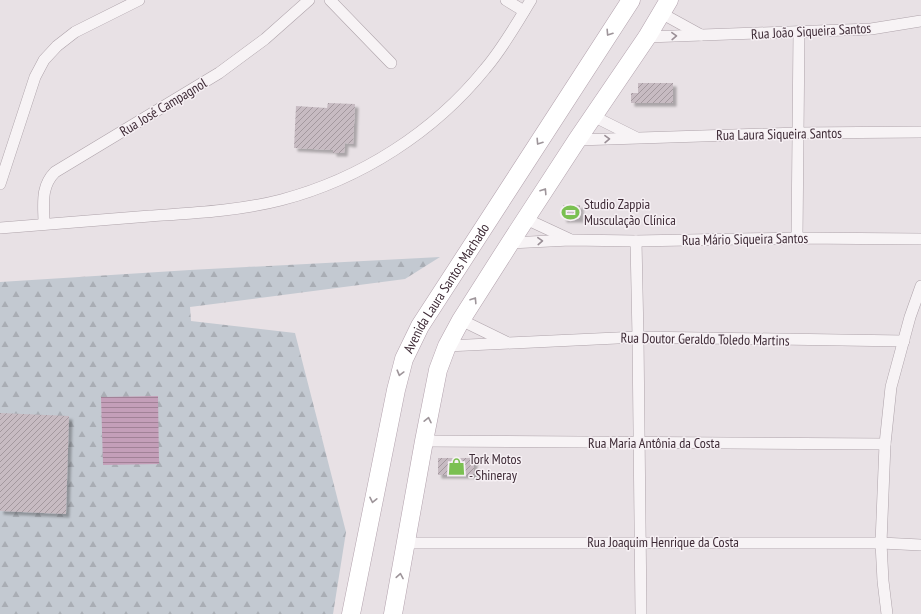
<svg xmlns="http://www.w3.org/2000/svg" width="921" height="614" font-family="'PT Sans Narrow',sans-serif">
<defs>
<pattern id="forest-firs" width="22" height="20" patternUnits="userSpaceOnUse"><rect width="22" height="20" fill="#c3c9d1"/><path d="M5 1l3.5 6h-7zM16 11l3.5 6h-7z" fill="#a9adb4"/></pattern>
<pattern id="water-rules" width="6" height="5" patternUnits="userSpaceOnUse"><rect width="6" height="5" fill="#c49fb9"/><path d="M0 2.5h6" fill="none" stroke="#a18297"/></pattern>
<pattern id="building-hatch" width="6" height="6" patternUnits="userSpaceOnUse"><rect width="6" height="6" fill="#c7bbc2"/><path d="M-1 1l2-2M0 6l6-6M5 7l2-2" fill="none" stroke="#a3989e"/></pattern>
<filter id="shadow"><feDropShadow dx="3.5" dy="3.5" stdDeviation="1" flood-color="#0004"/></filter>
</defs>
<rect width="100%" height="100%" fill="#e8e1e5"/>
<path fill="url(#forest-firs)" d="M440,257L405,279L190,307L191,321L295,333L346,532L333,614H0V282L190,270Z"/>
<path fill="url(#water-rules)" d="M158,396L159,464L103,465L101,397Z"/>
<g fill="url(#building-hatch)" filter="url(#shadow)">
<path d="M638,83H673V103H631V93H638Z"/>
<path d="M328,103L355,104L353,144L345,143L344,153H333V150L294,148L296,106L327,108Z"/>
<rect x="563" y="205" width="17" height="14"/>
<path d="M0,413L69,416L66,514L0,511Z"/>
<rect x="438" y="458" width="36" height="17"/>
</g>
<g fill="none" stroke-linecap="round" stroke-linejoin="round">
<defs>
<g id="minor">
<path d="M330,0L391,63"/>
<path d="M506,0L524,11"/>
<path d="M661,13L701,35"/>
<path d="M647,37L871,29L921,21"/>
<path d="M593,116L635,137"/>
<path d="M577,140L798,133L921,132"/>
<path d="M0,184L35,77L44,60L57,46L75,32L139,0"/>
<path d="M526,219L569,239"/>
<path d="M44,224C44,205 40,187 55,172L219,73L265,39L309,0"/>
<path d="M0,228C50,224 100,220 150,216C194,213 238,211 281,200C361,179 434,132 485,69C503,48 517,23 531,0"/>
<path d="M797,238L799,32"/>
<path d="M636,241L638,337L641,614"/>
<path d="M510,243L570,240L636,241L797,238L921,239"/>
<path d="M461,320L506,342"/>
<path d="M447,346L638,337L904,341"/>
<path d="M424,441L885,444"/>
<path d="M406,543H881L921,545"/>
<path d="M887,614L883,581L881,543L885,444L891,387L910,317L921,286"/>
</g>
<g id="primary">
<path id="s1" d="M351,614L396,390L404,359L420,326L631,0"/>
<path d="M393,614L424,441L438,370L447,346L461,320L510,243L577,140L647,37L669,0"/>
</g>
</defs>
<use href="#minor" stroke="#aea3aa" stroke-width="12"/>
<use href="#primary" stroke="#b2a1ac" stroke-width="19"/>
<use href="#minor" stroke="#f7f3f5" stroke-width="11"/>
<use href="#primary" stroke="#fff" stroke-width="18"/>
</g>
<defs><path id="oneway-chevron" d="M-2-3.5L2.5 0L-2 3.5" fill="none" stroke-width="1.6" stroke-linecap="round" stroke-linejoin="round"/></defs>
<g stroke="#9e959a">
<use href="#oneway-chevron" transform="translate(609 33) rotate(123)"/>
<use href="#oneway-chevron" transform="translate(539 142) rotate(123)"/>
<use href="#oneway-chevron" transform="translate(544 191) rotate(-57)"/>
<use href="#oneway-chevron" transform="translate(474 300) rotate(-57)"/>
<use href="#oneway-chevron" transform="translate(400 373) rotate(105)"/>
<use href="#oneway-chevron" transform="translate(428 420) rotate(-78)"/>
<use href="#oneway-chevron" transform="translate(373 500) rotate(102)"/>
<use href="#oneway-chevron" transform="translate(400 576) rotate(-80)"/>
</g>
<g stroke="#9a8f96">
<use href="#oneway-chevron" transform="translate(674 36) rotate(-2)"/>
<use href="#oneway-chevron" transform="translate(607 139) rotate(-1)"/>
<use href="#oneway-chevron" transform="translate(540 241) rotate(-3)"/>
</g>
<defs>
<symbol id="stadium-bare" viewBox="-9 -9 18 18"><path d="M0-5a6.5 5 0 1 0 0 10a6.5 5 0 1 0 0-10ZM-3.5-1.8h7v3.6h-7Z" fill="#7bc052" stroke="#f6f0f4" stroke-width="2.5" paint-order="stroke"/></symbol>
<symbol id="shop-bare" viewBox="-9 -9 18 18"><path d="M-5-2.5h2.3a2.7 3.5 0 0 1 5.4 0H5L5.5 6h-11ZM-1.5-2.5h3a1.5 2.3 0 0 0-3 0Z" fill="#7bc052" stroke="#f6f0f4" stroke-width="2.5" paint-order="stroke"/></symbol>
</defs>
<g fill-rule="evenodd">
<use href="#stadium-bare" x="558" y="200" width="25" height="25"/>
<use href="#shop-bare" x="444" y="454" width="25" height="25"/>
</g>
<g text-anchor="middle" stroke-width="3" stroke-linejoin="round" paint-order="stroke">
<g font-size="14" fill="#3e2b36" stroke="#f6f0f4">
<text transform="translate(811 31) rotate(-3)" y="5">Rua João Siqueira Santos</text>
<text transform="translate(163 107) rotate(-31)" y="5">Rua José Campagnol</text>
<text transform="translate(779 134) rotate(-1)" y="5">Rua Laura Siqueira Santos</text>
<text transform="translate(745 239) rotate(-1)" y="5">Rua Mário Siqueira Santos</text>
<text dy="5" stroke="none"><textPath href="#s1" startOffset="343">Avenida Laura Santos Machado</textPath></text>
<text transform="translate(705 339) rotate(1)" y="5">Rua Doutor Geraldo Toledo Martins</text>
<text x="654" y="448">Rua Maria Antônia da Costa</text>
<text x="663" y="547">Rua Joaquim Henrique da Costa</text>
</g>
<g font-size="14" fill="#3e2b36" stroke="#f6f0f4" text-anchor="start">
<text x="584" y="209">Studio Zappia<tspan x="584" dy="16">Musculação Clínica</tspan></text>
<text x="469" y="464">Tork Motos<tspan x="469" dy="16">- Shineray</tspan></text>
</g>
</g>
</svg>
